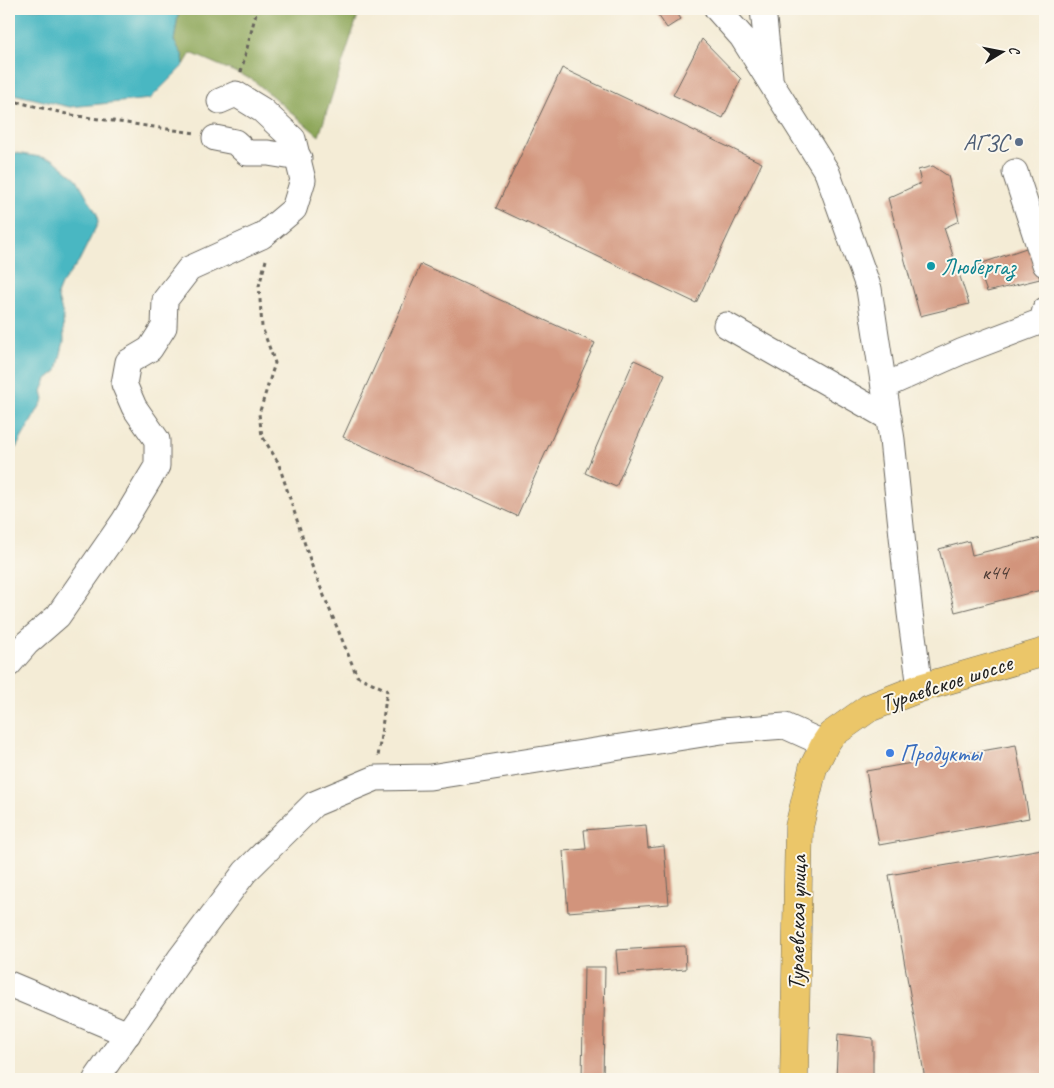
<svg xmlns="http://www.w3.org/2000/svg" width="1054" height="1088" font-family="Caveat,sans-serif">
<rect width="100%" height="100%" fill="#fbf7ec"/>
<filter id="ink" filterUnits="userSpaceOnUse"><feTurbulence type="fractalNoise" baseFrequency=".02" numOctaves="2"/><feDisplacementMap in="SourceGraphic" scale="10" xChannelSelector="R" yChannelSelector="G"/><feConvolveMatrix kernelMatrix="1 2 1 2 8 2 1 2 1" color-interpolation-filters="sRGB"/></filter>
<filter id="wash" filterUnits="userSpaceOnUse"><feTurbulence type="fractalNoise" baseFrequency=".0096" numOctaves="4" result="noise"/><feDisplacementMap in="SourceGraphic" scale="20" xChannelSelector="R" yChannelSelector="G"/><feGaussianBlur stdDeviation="1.12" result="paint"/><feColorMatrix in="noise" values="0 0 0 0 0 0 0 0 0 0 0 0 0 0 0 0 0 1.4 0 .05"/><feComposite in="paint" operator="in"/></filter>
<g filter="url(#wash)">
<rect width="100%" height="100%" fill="#f4ecd6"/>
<path fill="#8ca659" stroke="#54613a" d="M179,9H360L319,136L253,80L191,53L184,65L183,56L174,41Z"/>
<g fill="#49b7c2" stroke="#326a6f">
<path d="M9,9H179L174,41L183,56L184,65L150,99L70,107L9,93Z"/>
<path d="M9,152L53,159L77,179L97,214L98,223L79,261L61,285L57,295L63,315L64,341L57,371L47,379L42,391L44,399L9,460Z"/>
</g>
<g id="blocks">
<g fill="#d2947b">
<path d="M654,9H674L681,19L667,28Z"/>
<path d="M702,39L741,79L723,118L673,95Z"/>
<path d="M562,68L762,163L696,303L496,208Z"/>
<path d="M933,166L948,176L959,221L944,228L969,304L920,316L888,198L921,183L918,170Z"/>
<path d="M1029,247L1040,279L987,292L977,265Z"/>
<path d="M421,264L595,343L517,516L343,437Z"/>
<path d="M634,360L665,374L616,487L585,473Z"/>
<path d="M1045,537V589L955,612L939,549L969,541L972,555Z"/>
<path d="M1016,745L1029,818L879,845L866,771Z"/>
<path d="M646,825L648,848L664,846L669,904L568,912L563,851L586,849L584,830Z"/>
<path d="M1042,849L1045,869V1079H925L889,875Z"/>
<path d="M685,946L686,969L618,974L616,950Z"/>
<path d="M584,967H605L603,1079H582Z"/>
<path d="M838,1034L873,1038V1079H836Z"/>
</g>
</g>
</g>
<g filter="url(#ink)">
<use href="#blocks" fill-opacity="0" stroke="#68655d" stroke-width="1"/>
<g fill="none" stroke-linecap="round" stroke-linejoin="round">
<defs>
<g id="minor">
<path d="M717,9L742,37L827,172L869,289L892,440L910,613L920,688"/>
<path d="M763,9L770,77"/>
<path d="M215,138L235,142L247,153H268L299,158"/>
<path d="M1015,172L1045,264"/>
<path d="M726,325L889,418"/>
<path d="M884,386L963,351L1042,321L1045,310"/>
<path d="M9,664L27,643L58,616L124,521L157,466V440L134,407L124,384L128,362L150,349L164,327L165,300L189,269L262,236L294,209L303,180L293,139L262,110L236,94L220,101"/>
<path d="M9,984L128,1034"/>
<path d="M96,1079L181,957L245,872L314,804L376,778L430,777L722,731L785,726L825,744"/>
</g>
<path id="major" d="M794,1079L799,827L813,768L825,744L831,735L869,708L920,688L1045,652"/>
</defs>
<use href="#minor" stroke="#68655d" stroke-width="27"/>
<use href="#major" stroke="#68655d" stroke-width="29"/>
<g stroke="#68655d" stroke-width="3" stroke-dasharray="4 4" stroke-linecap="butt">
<path d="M241,72L257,9"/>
<path d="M9,100L71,115L195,133"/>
<path d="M266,260L259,286L262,327L275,363L259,414L262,436L278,462L313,569L357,676L387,690L378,757"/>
</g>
<use href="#minor" stroke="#fff" stroke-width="25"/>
<use href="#major" stroke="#ebc669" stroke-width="28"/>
</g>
</g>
<circle fill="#5c6f8a" stroke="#fbf7ec" stroke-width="2" cx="1019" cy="142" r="5"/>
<circle fill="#0f9aa8" stroke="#fbf7ec" stroke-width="2" cx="931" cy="266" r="5"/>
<circle fill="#3f7fe0" stroke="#fbf7ec" stroke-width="2" cx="890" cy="753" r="5"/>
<g text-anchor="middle" stroke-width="4" stroke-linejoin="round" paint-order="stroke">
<g font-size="21" fill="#4a3a34">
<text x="995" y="579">к44</text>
</g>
<g font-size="24" fill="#4e5e75" stroke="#fbf7ec" text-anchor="end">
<text x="1009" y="150">АГЗС</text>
</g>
<g font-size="24" fill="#0d838f" stroke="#fbf7ec" text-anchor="start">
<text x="941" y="274">Любергаз</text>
</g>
<g font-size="24" fill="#1c1c1c" stroke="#fbf7ec">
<text transform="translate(946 683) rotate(-18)" y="8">Тураевское шоссе</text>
<text transform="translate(797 923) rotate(-89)" y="8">Тураевская улица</text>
</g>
<g font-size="24" fill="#366cbe" stroke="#fbf7ec" text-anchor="start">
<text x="900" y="761">Продукты</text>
</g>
</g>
<rect width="1054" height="1088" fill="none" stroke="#fbf7ec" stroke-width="30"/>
<g transform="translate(1002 52) rotate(80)" stroke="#fbf7ec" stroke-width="4" paint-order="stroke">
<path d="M0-4L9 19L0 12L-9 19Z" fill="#1c1c1c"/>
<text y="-8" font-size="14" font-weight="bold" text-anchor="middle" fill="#1c1c1c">С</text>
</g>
</svg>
